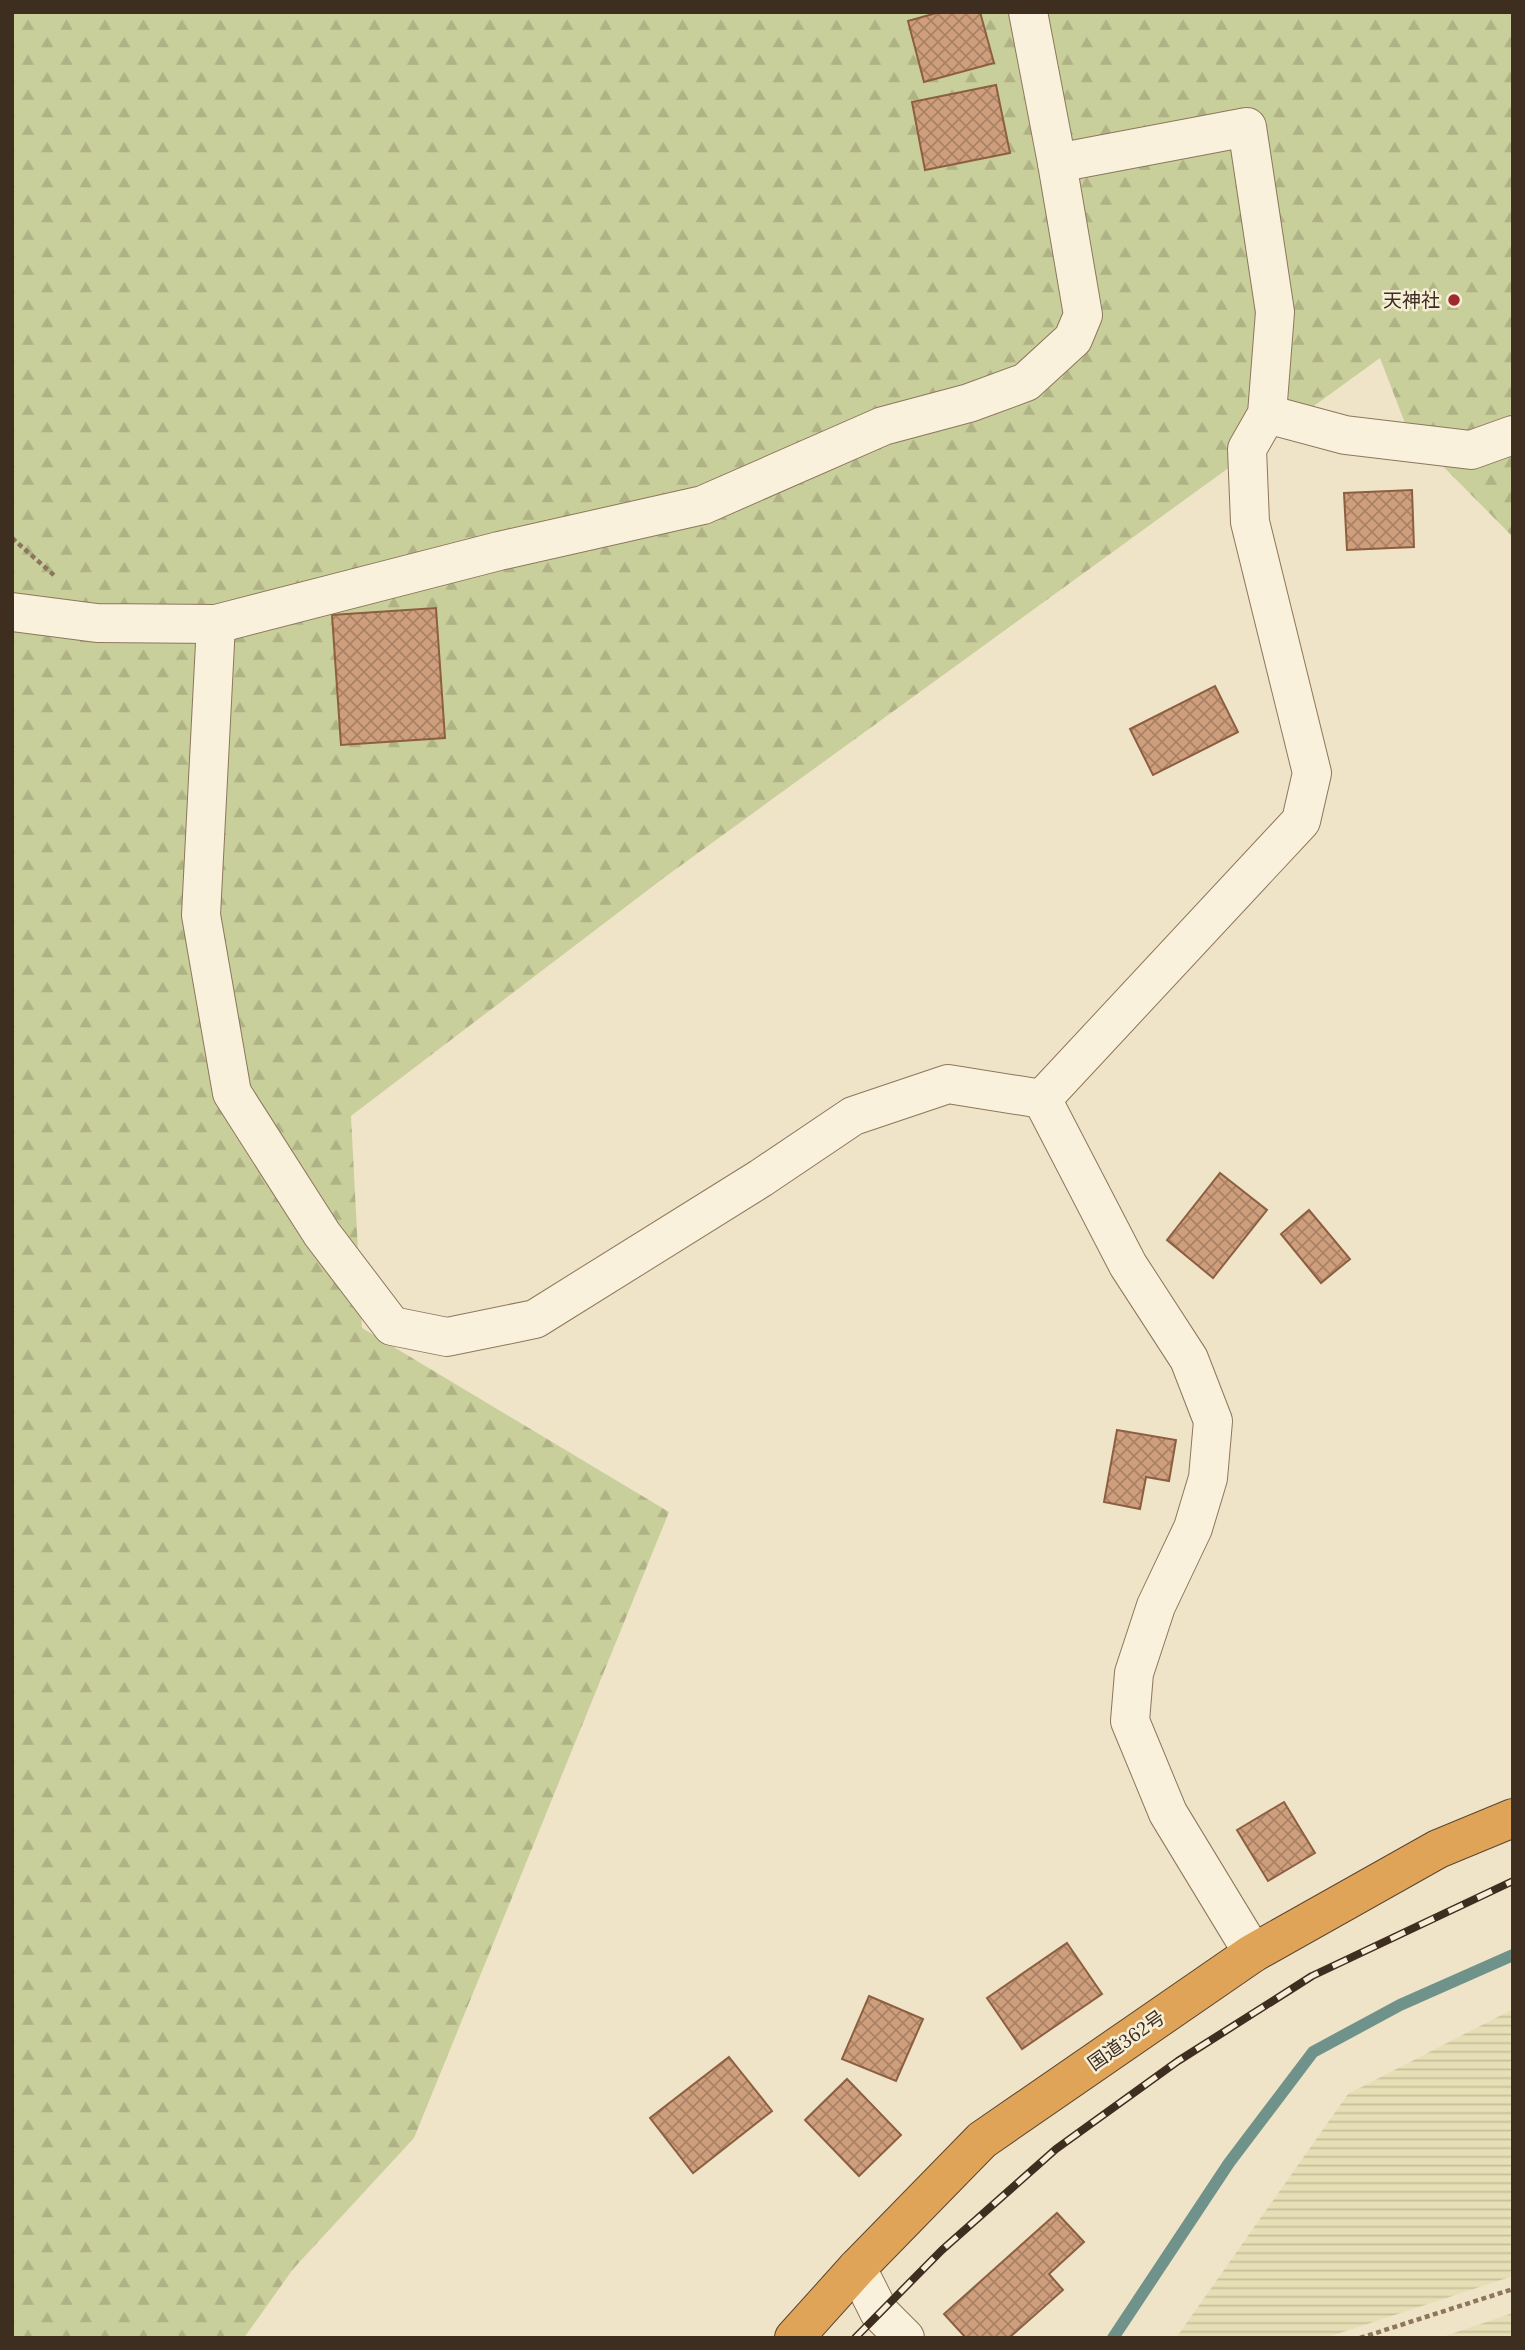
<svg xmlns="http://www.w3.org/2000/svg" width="1525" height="2350" font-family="Lora,'Noto Sans JP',serif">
<defs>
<pattern id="farmland-rules" width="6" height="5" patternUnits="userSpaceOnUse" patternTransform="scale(1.75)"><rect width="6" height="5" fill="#e6deb5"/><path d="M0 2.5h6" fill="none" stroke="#c6bf9b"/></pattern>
<pattern id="forest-firs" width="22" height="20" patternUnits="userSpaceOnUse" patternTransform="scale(1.75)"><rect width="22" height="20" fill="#c9cf9b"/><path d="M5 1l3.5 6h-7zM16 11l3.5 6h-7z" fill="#aeb285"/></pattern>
<pattern id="building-cross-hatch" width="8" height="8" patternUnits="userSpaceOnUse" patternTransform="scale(1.75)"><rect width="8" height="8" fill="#cf9f7d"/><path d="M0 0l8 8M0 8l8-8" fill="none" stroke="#a98266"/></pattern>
</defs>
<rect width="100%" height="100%" fill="#f0e4c8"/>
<g fill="url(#farmland-rules)">
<path d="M1513,2009V2276L1325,2338H1176L1348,2094Z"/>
<path d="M1513,2313V2338H1439Z"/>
</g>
<path fill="url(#forest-firs)" d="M12,12H1513V537L1408,431L1380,358L665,877L351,1116L362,1328L669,1512L414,2138L293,2269L244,2338H12Z"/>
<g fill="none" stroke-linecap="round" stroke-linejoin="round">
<path stroke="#6f938a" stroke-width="12" d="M1113,2338L1229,2163L1313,2052L1400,2005L1513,1955"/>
</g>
<g fill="url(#building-cross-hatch)" stroke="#8d5f41" stroke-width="2">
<path d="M940,12H980L994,63L924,82L908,21Z"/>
<path d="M996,85L1010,153L925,170L912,102Z"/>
<path d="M1412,490L1414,547L1347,550L1344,493Z"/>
<path d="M436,608L445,738L341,745L332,615Z"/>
<path d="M1215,686L1238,732L1153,775L1130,729Z"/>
<path d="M1220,1173L1267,1210L1213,1278L1167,1240Z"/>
<path d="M1309,1210L1350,1259L1321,1283L1281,1234Z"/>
<path d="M1117,1430L1176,1440L1169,1481L1146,1477L1140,1509L1104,1502Z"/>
<path d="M1284,1802L1315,1853L1268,1881L1237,1830Z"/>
<path d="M1067,1943L1102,1994L1022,2049L987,1998Z"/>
<path d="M869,1996L923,2019L896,2081L842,2059Z"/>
<path d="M729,2057L772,2111L693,2173L650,2118Z"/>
<path d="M847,2079L901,2135L859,2176L805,2120Z"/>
<path d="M1057,2213L1084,2242L1049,2274L1063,2290L1009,2338H966L944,2314Z"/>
</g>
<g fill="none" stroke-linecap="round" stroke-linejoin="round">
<defs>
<g id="street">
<path d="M1267,414L1345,435L1471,450L1513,435"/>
<path d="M12,612L97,623L216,624L499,551L703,505L883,426L969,403L1026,382L1073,339L1083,315L1057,163L1028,12"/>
<path d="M216,624L201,915L232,1093L322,1234L392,1326L447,1337L535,1319L761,1178L853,1116L948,1084L1042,1099"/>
<path d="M1042,1099L1301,821L1312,773L1250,522L1247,449L1267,414L1275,312L1247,127L1057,163"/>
<path d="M1042,1099L1128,1265L1189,1359L1213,1421L1208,1478L1193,1528L1156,1606L1134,1673L1130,1721L1168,1813L1253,1953"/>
<path d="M857,2268L879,2312L905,2338"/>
</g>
<path id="highway" d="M794,2338L857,2268L982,2140L1253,1953L1438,1849L1513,1818"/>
</defs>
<use href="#street" stroke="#8d765c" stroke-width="40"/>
<use href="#highway" stroke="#5b4430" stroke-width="40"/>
<g stroke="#8d765c" stroke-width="4.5" stroke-dasharray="5 3.5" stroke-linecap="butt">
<path d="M12,538L56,577"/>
<path d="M1360,2338L1513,2289"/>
</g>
<use href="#street" stroke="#faf1dc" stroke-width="38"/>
<use href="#highway" stroke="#e0a458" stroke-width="38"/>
<defs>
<path id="rail" d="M855,2338L942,2250L1056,2149L1178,2061L1312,1976L1513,1881"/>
</defs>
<use href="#rail" stroke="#3d2e20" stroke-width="8"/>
<use href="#rail" stroke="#f7eed8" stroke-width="5" stroke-dasharray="16" stroke-linecap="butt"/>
</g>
<circle fill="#9e2a2b" stroke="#f7eed8" stroke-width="2.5" cx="1454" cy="300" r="7"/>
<g text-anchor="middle" stroke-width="5" stroke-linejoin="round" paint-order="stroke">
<g font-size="19" fill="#3d2e20" stroke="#f7eed8" text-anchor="end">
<text x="1440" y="307">天神社</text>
</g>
<g font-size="19" fill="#3d2e20" stroke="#f7eed8">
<text transform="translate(1126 2040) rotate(-35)" y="7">国道362号</text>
</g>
</g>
<rect width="1525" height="2350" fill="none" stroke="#3d2e20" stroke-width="28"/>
</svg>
